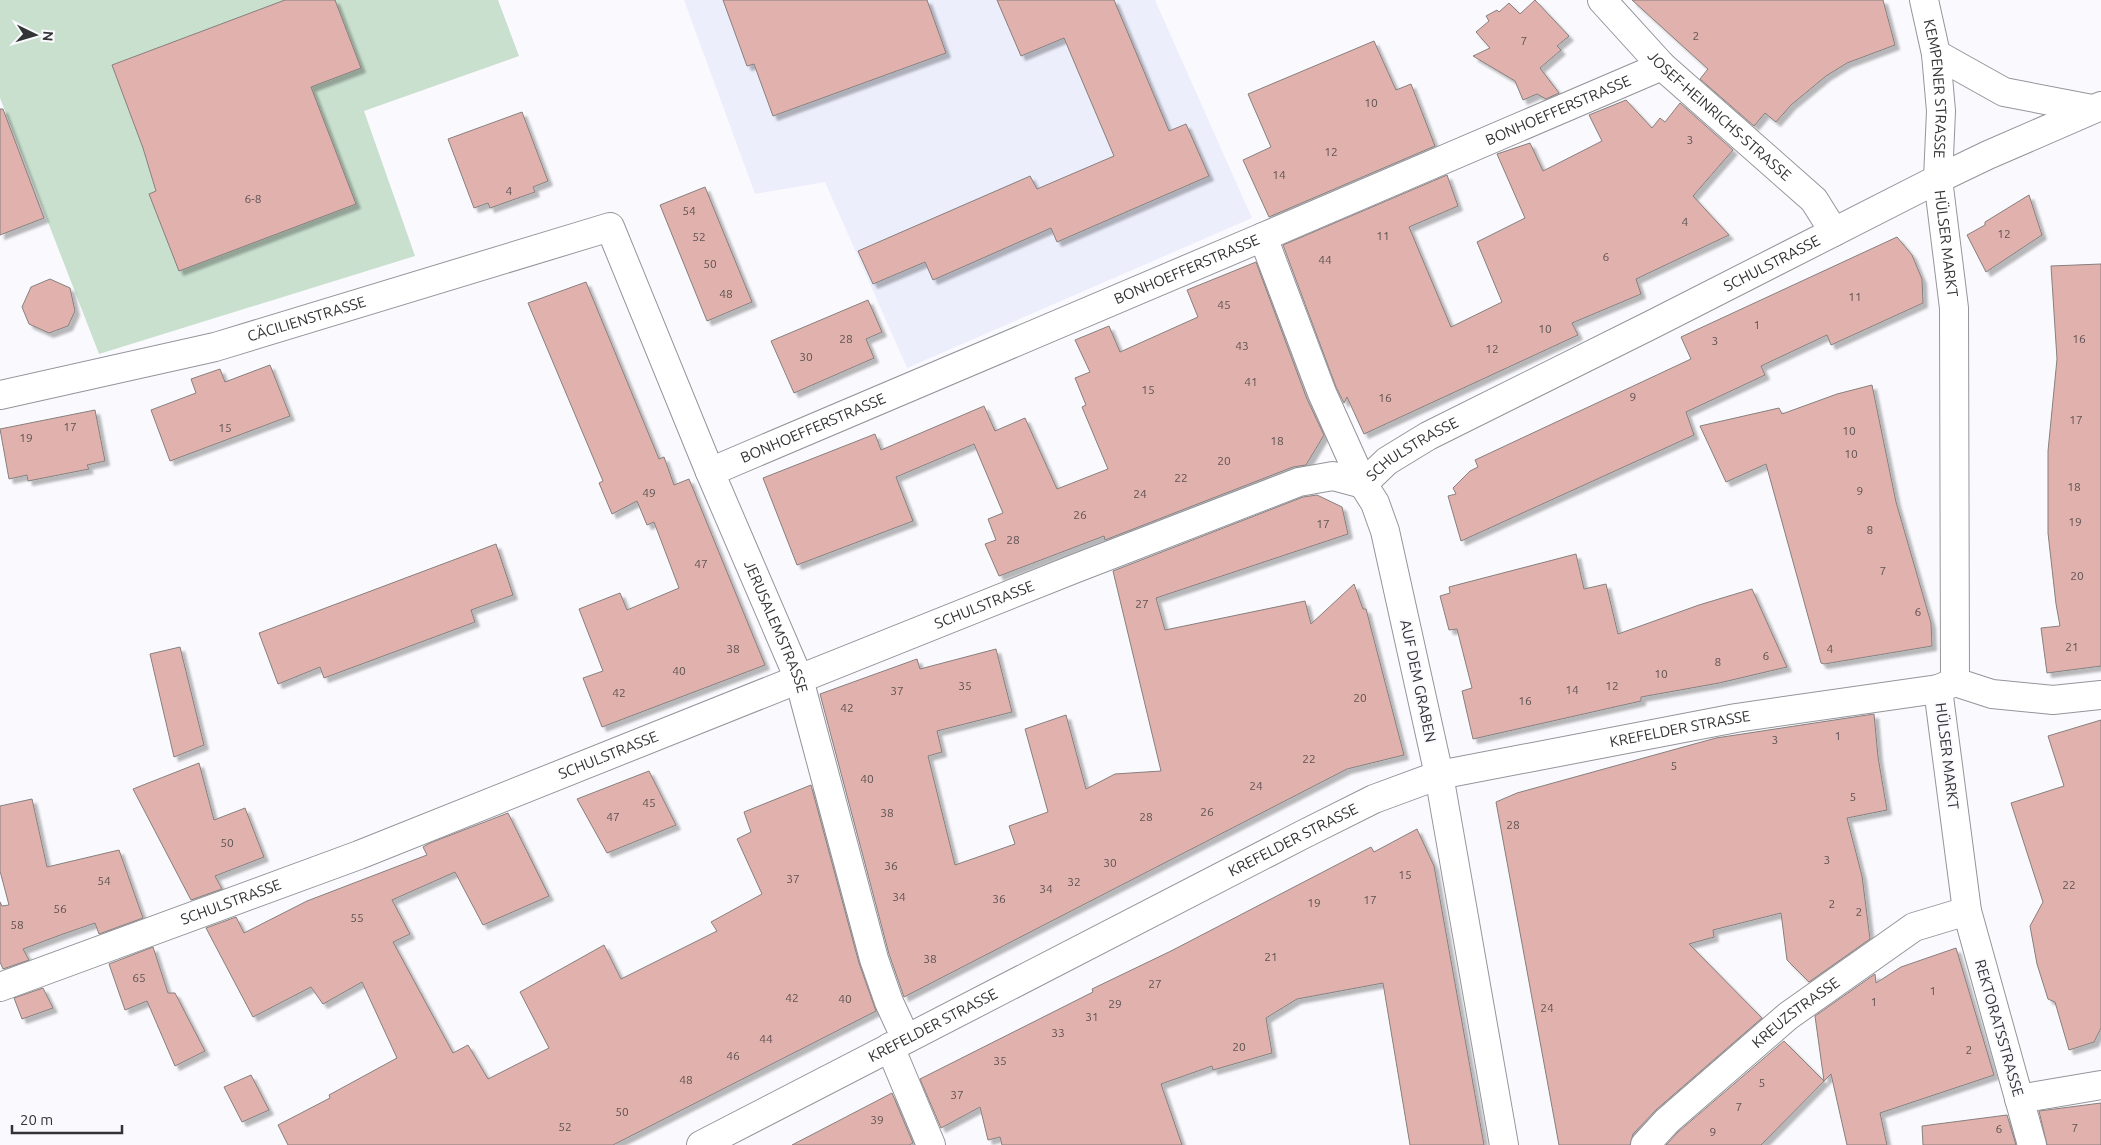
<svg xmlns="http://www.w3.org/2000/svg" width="2101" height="1145" font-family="Ubuntu,sans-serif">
<defs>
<filter id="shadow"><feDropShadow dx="4.5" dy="4.5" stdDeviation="1" flood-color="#0004"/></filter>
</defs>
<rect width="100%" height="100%" fill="#fafafe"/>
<path fill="#eceefc" d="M684,0H1155L1252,218L907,368L825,182L755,194Z"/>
<path fill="#c9e0ce" d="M0,0H498L519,56L364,111L415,256L99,354L0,98Z"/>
<g fill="#e1b2ad" stroke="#867f7e" filter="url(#shadow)">
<path d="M285,0H335L361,68L311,87L356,204L179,271L149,194L156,191L143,148L112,65Z"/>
<path d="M723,0H927L946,53L773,116L754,64L747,66Z"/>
<path d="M997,0H1114L1169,131L1186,124L1209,176L1057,242L1051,228L933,280L925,262L873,284L858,251L1028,177L1030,176L1037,189L1114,156L1064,38L1021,56Z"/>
<path d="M1535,0L1569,36L1557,46L1561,50L1540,68L1559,93L1546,99L1537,94L1523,100L1515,81L1473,56L1490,48L1476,32L1489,21L1486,16L1497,10L1499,12L1509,3L1520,14Z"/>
<path d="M1632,0H1883L1895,45L1847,63L1826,76L1791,105L1776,122L1765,113L1754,126L1700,79L1708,69Z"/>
<path d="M1374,41L1396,90L1411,84L1435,146L1269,217L1243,160L1271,147L1248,94Z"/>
<path d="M1626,100L1652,128L1660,118L1665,122L1680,103L1733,150L1693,196L1729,235L1636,279L1641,294L1572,323L1578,335L1364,434L1347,397L1344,403L1336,387L1283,245L1447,175L1458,206L1409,227L1451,327L1502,302L1477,242L1525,218L1497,154L1530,143L1543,171L1602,141L1589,115Z"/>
<path d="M0,109H3L44,218L0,235Z"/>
<path d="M522,112L548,181L533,187L535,192L490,208L488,203L474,208L448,139Z"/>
<path d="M705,187L752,302L707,321L660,205Z"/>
<path d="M2029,195L2042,235L1986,272L1967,235L1985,225V222Z"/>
<path d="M1897,237L1912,255L1922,279L1923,303L1831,345L1827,335L1761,366L1765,375L1686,412L1694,435L1461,541L1448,496L1456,494L1453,488L1470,471L1478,467L1475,460L1691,359L1681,337Z"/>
<path d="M1256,262L1307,399L1324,435L1306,465L1293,467L1105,540L1104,536L999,576L985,544L996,540L988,519L1003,513L974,444L896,477L913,521L797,565L763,478L875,434L881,450L984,406L995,431L1025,418L1057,489L1108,469L1082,407L1086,405L1075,378L1090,372L1075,340L1109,326L1120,352L1198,317L1187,290Z"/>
<path d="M2101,264V666L2047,673L2041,628L2060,626L2056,604L2048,533V451L2057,359L2051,266Z"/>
<path d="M50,279L70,288L75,311L68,326L49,333L29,324L22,307L31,287Z"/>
<path d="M586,282L659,459L664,457L674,485L689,479L765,665L602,727L583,678L603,671L579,609L620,593L627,610L679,588L654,522L647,525L637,501L612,514L599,483L603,481L528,303Z"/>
<path d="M868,300L882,332L866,339L874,358L794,393L771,341Z"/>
<path d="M270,365L290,416L170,461L151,410L196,393L191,379L220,369L225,382Z"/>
<path d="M1872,385L1896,502L1931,623L1932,646L1824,664L1821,663L1766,464L1726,482L1700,426L1779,408L1782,414L1837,394Z"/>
<path d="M95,410L105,461L87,465L89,469L28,481L27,475L9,479L0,429Z"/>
<path d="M1317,495L1342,507L1348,534L1156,598L1165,630L1305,601L1311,624L1354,584L1363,609H1366L1404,755L1347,769L904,997L889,954L820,694L917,659L920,669L996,649L1012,712L937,731L942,752L928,756L955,865L1015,844L1009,826L1048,812L1025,729L1066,715L1086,789L1115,774L1161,771L1113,571L1303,497Z"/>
<path d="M496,544L513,595L471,610L475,622L324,678L320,667L278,684L259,633Z"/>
<path d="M1576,554L1584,589L1606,584L1618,634L1699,605L1752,589L1787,667L1719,683L1641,697V701L1473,739L1462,691L1472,688L1457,629L1449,630L1440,596L1450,593L1449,587Z"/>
<path d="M180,647L204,745L174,757L150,654Z"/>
<path d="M1874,714L1878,757L1887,810L1847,818L1862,876L1870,939L1809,982L1787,960L1781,913L1713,930L1714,937L1689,944L1762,1018L1657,1109L1633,1134L1630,1145H1559L1496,802L1517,793L1716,738Z"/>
<path d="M2101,720V1028L2094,1042L2069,1050L2055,1002L2048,999L2037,964L2030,926L2043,902L2011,803L2064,786L2048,736Z"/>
<path d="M199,763L214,820L245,808L264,857L215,876L222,889L191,900L133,789Z"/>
<path d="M649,771L676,825L607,853L577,799Z"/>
<path d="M811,785L859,963L876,1011L613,1145H288L278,1125L330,1098L329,1095L397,1058L362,982L323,1004L311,987L253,1017L206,928L236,917L244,933L307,901L427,855L423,847L430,843L508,813L549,896L483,925L455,872L392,900L410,934L393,942L453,1053L468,1045L488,1079L549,1048L520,992L604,945L621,979L717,931L711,922L762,894L737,839L751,832L744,812Z"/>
<path d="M32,799L47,867L119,850L143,918L99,934L95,923L63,934L23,949L29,960L3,969L0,962V902L2,906L9,905L0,871V806Z"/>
<path d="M1417,829L1434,866L1484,1145H1410L1383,983L1297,999L1266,1018L1272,1053L1213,1070L1212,1066L1161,1084L1182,1145H1002L1000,1137L988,1140L980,1107L941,1128L920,1079L1093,992L1092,989L1171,951L1371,847L1374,852Z"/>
<path d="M153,947L168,993H175L205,1051L175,1066L147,1001L125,1010L109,964Z"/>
<path d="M1956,948L1994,1075L1880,1113L1887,1145H1847L1831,1074L1761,1145H1666L1678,1132L1784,1041L1824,1081L1815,1016L1875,974L1876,983L1901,967Z"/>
<path d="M43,988L53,1008L22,1019L14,998Z"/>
<path d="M251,1075L269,1110L242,1122L224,1087Z"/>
<path d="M892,1093L913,1143L909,1145H792Z"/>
<path d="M2101,1103V1145H2047L2039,1111Z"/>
<path d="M2007,1115L2016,1145H1923L1922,1126Z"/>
</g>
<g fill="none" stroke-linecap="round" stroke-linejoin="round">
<defs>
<g id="street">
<path id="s1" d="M1602,0L1662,66L1814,200L1834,232"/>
<path id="s2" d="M1938,179L1954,308L1955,682"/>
<path d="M1263,237L1322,393L1363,484"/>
<path id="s3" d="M0,395L215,347L610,227L710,472L799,679L874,959L889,1002L906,1039"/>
<path id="s4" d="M710,472L1263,237L1662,66"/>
<path d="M890,1047L931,1145"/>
<path d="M2019,1099L2101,1085"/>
<path id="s5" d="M1504,1145L1439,775L1736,718L1938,689"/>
<path id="s6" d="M1645,1145L1667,1121L1788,1016L1914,927L1967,911"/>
<path d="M2032,1145L1967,911L1938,689L1955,682L1992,694L2053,700L2101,695"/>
</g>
<g id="secondary">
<path id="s7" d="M1924,0L1936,54L1941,111L1938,179"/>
<path d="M1936,54L2004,92L2092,109"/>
<path id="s8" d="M1363,484L1387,461L1428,436L1653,324L1938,179L1988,155L2101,106"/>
<path id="s9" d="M0,987L359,855L1074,569L1299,482L1333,476L1363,484"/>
<path id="s10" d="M701,1145L1302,835L1374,799L1439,775L1385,531L1375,503L1363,484"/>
</g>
</defs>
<use href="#street" stroke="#94959b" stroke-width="30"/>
<use href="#secondary" stroke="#94959b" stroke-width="30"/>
<use href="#street" stroke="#fff" stroke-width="28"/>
<use href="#secondary" stroke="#fff" stroke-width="28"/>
</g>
<g text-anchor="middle" stroke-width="4" stroke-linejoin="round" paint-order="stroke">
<g font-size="12" fill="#5e5353">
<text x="1696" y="40">2</text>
<text x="1524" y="45">7</text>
<text x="1371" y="107">10</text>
<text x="1690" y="144">3</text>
<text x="1331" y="156">12</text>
<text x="1279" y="179">14</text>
<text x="509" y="195">4</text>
<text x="253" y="203">6-8</text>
<text x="689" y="215">54</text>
<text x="1685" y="226">4</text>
<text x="2004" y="238">12</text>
<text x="1383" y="240">11</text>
<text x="699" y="241">52</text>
<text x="1606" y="261">6</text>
<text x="1325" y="264">44</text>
<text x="710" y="268">50</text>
<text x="726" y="298">48</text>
<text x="1855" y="301">11</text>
<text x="1224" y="309">45</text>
<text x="1757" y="329">1</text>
<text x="1545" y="333">10</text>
<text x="846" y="343">28</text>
<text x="2079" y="343">16</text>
<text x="1715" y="345">3</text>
<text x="1242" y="350">43</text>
<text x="1492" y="353">12</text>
<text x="806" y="361">30</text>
<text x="1251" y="386">41</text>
<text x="1148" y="394">15</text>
<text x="1633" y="401">9</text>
<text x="1385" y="402">16</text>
<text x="2076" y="424">17</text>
<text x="70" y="431">17</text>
<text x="225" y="432">15</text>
<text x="1849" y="435">10</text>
<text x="26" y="442">19</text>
<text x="1277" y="445">18</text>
<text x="1851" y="458">10</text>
<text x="1224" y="465">20</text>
<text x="1181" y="482">22</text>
<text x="2074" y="491">18</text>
<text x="1860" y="495">9</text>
<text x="649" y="497">49</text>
<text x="1140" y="498">24</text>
<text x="1080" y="519">26</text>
<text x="2075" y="526">19</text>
<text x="1323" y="528">17</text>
<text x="1870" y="534">8</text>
<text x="1013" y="544">28</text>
<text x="701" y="568">47</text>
<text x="1883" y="575">7</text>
<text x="2077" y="580">20</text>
<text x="1142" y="608">27</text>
<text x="1918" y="616">6</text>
<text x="2072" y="651">21</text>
<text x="733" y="653">38</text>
<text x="1830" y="653">4</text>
<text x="1766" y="660">6</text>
<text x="1718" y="666">8</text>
<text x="679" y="675">40</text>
<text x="1661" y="678">10</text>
<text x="965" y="690">35</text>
<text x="1612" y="690">12</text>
<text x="1572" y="694">14</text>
<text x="897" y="695">37</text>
<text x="619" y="697">42</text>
<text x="1360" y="702">20</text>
<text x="1525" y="705">16</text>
<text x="847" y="712">42</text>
<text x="1838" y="740">1</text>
<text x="1775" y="744">3</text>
<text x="1309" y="763">22</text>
<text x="1674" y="770">5</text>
<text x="867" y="783">40</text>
<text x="1256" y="790">24</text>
<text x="1853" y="801">5</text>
<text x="649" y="807">45</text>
<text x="1207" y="816">26</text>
<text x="887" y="817">38</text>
<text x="613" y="821">47</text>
<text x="1146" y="821">28</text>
<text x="1513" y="829">28</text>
<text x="227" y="847">50</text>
<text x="1827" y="864">3</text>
<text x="1110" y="867">30</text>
<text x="891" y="870">36</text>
<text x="1405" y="879">15</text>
<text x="793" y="883">37</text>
<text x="104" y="885">54</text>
<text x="1074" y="886">32</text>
<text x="2069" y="889">22</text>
<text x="1046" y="893">34</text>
<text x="899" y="901">34</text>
<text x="999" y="903">36</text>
<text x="1370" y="904">17</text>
<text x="1314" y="907">19</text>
<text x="1832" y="908">2</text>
<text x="60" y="913">56</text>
<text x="1859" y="916">2</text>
<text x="357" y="922">55</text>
<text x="17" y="929">58</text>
<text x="1271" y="961">21</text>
<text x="930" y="963">38</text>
<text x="139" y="982">65</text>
<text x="1155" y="988">27</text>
<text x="1933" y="995">1</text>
<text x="792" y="1002">42</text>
<text x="845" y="1003">40</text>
<text x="1874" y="1006">1</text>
<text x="1115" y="1008">29</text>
<text x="1547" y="1012">24</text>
<text x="1092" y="1021">31</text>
<text x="1058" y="1037">33</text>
<text x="766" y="1043">44</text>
<text x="1239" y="1051">20</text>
<text x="1969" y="1054">2</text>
<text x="733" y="1060">46</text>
<text x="1000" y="1065">35</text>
<text x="686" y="1084">48</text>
<text x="1762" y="1087">5</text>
<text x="957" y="1099">37</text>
<text x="1739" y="1111">7</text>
<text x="622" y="1116">50</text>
<text x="877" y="1124">39</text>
<text x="565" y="1131">52</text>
<text x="2075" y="1132">7</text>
<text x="1999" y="1133">6</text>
<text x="1713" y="1136">9</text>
</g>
<g font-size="15" fill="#323335" stroke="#fafafe">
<text dy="5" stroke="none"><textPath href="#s7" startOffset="90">KEMPENER STRASSE</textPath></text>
<text dy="5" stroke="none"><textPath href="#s4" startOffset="922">BONHOEFFERSTRASSE</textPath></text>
<text dy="5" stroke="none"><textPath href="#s1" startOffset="165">JOSEF-HEINRICHS-STRASSE</textPath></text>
<text dy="5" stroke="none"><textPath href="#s2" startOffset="65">HÜLSER MARKT</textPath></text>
<text dy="5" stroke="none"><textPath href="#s8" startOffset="466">SCHULSTRASSE</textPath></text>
<text dy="5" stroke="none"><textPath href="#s4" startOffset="518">BONHOEFFERSTRASSE</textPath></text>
<text dy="5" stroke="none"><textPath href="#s3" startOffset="316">CÄCILIENSTRASSE</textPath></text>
<text dy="5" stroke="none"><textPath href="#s4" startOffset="112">BONHOEFFERSTRASSE</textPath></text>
<text dy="5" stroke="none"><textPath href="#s8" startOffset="61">SCHULSTRASSE</textPath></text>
<text dy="5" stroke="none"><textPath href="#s9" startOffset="1056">SCHULSTRASSE</textPath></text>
<text dy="5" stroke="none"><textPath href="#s3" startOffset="1066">JERUSALEMSTRASSE</textPath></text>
<text transform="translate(1418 681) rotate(78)" y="5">AUF DEM GRABEN</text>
<text dy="5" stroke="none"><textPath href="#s5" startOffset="621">KREFELDER STRASSE</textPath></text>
<text dy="5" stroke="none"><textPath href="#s9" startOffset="651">SCHULSTRASSE</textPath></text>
<text transform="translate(1947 756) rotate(83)" y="5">HÜLSER MARKT</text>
<text dy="5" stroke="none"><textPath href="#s10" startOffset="666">KREFELDER STRASSE</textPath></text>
<text dy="5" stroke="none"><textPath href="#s9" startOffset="246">SCHULSTRASSE</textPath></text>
<text dy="5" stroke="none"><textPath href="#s6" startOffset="201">KREUZSTRASSE</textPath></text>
<text dy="5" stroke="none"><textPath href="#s10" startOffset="261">KREFELDER STRASSE</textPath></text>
<text transform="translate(1999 1028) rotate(74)" y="5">REKTORATSSTRASSE</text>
</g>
</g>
<g transform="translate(35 35) rotate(95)" stroke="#fafafe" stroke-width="4" paint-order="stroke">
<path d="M0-4L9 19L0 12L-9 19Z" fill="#323335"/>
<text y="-8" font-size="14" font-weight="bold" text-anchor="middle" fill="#323335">N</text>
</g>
<path d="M12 1125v8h110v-8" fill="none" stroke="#323335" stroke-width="2.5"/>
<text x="20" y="1125" font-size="15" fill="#323335" stroke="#fafafe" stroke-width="4" paint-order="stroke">20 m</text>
</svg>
